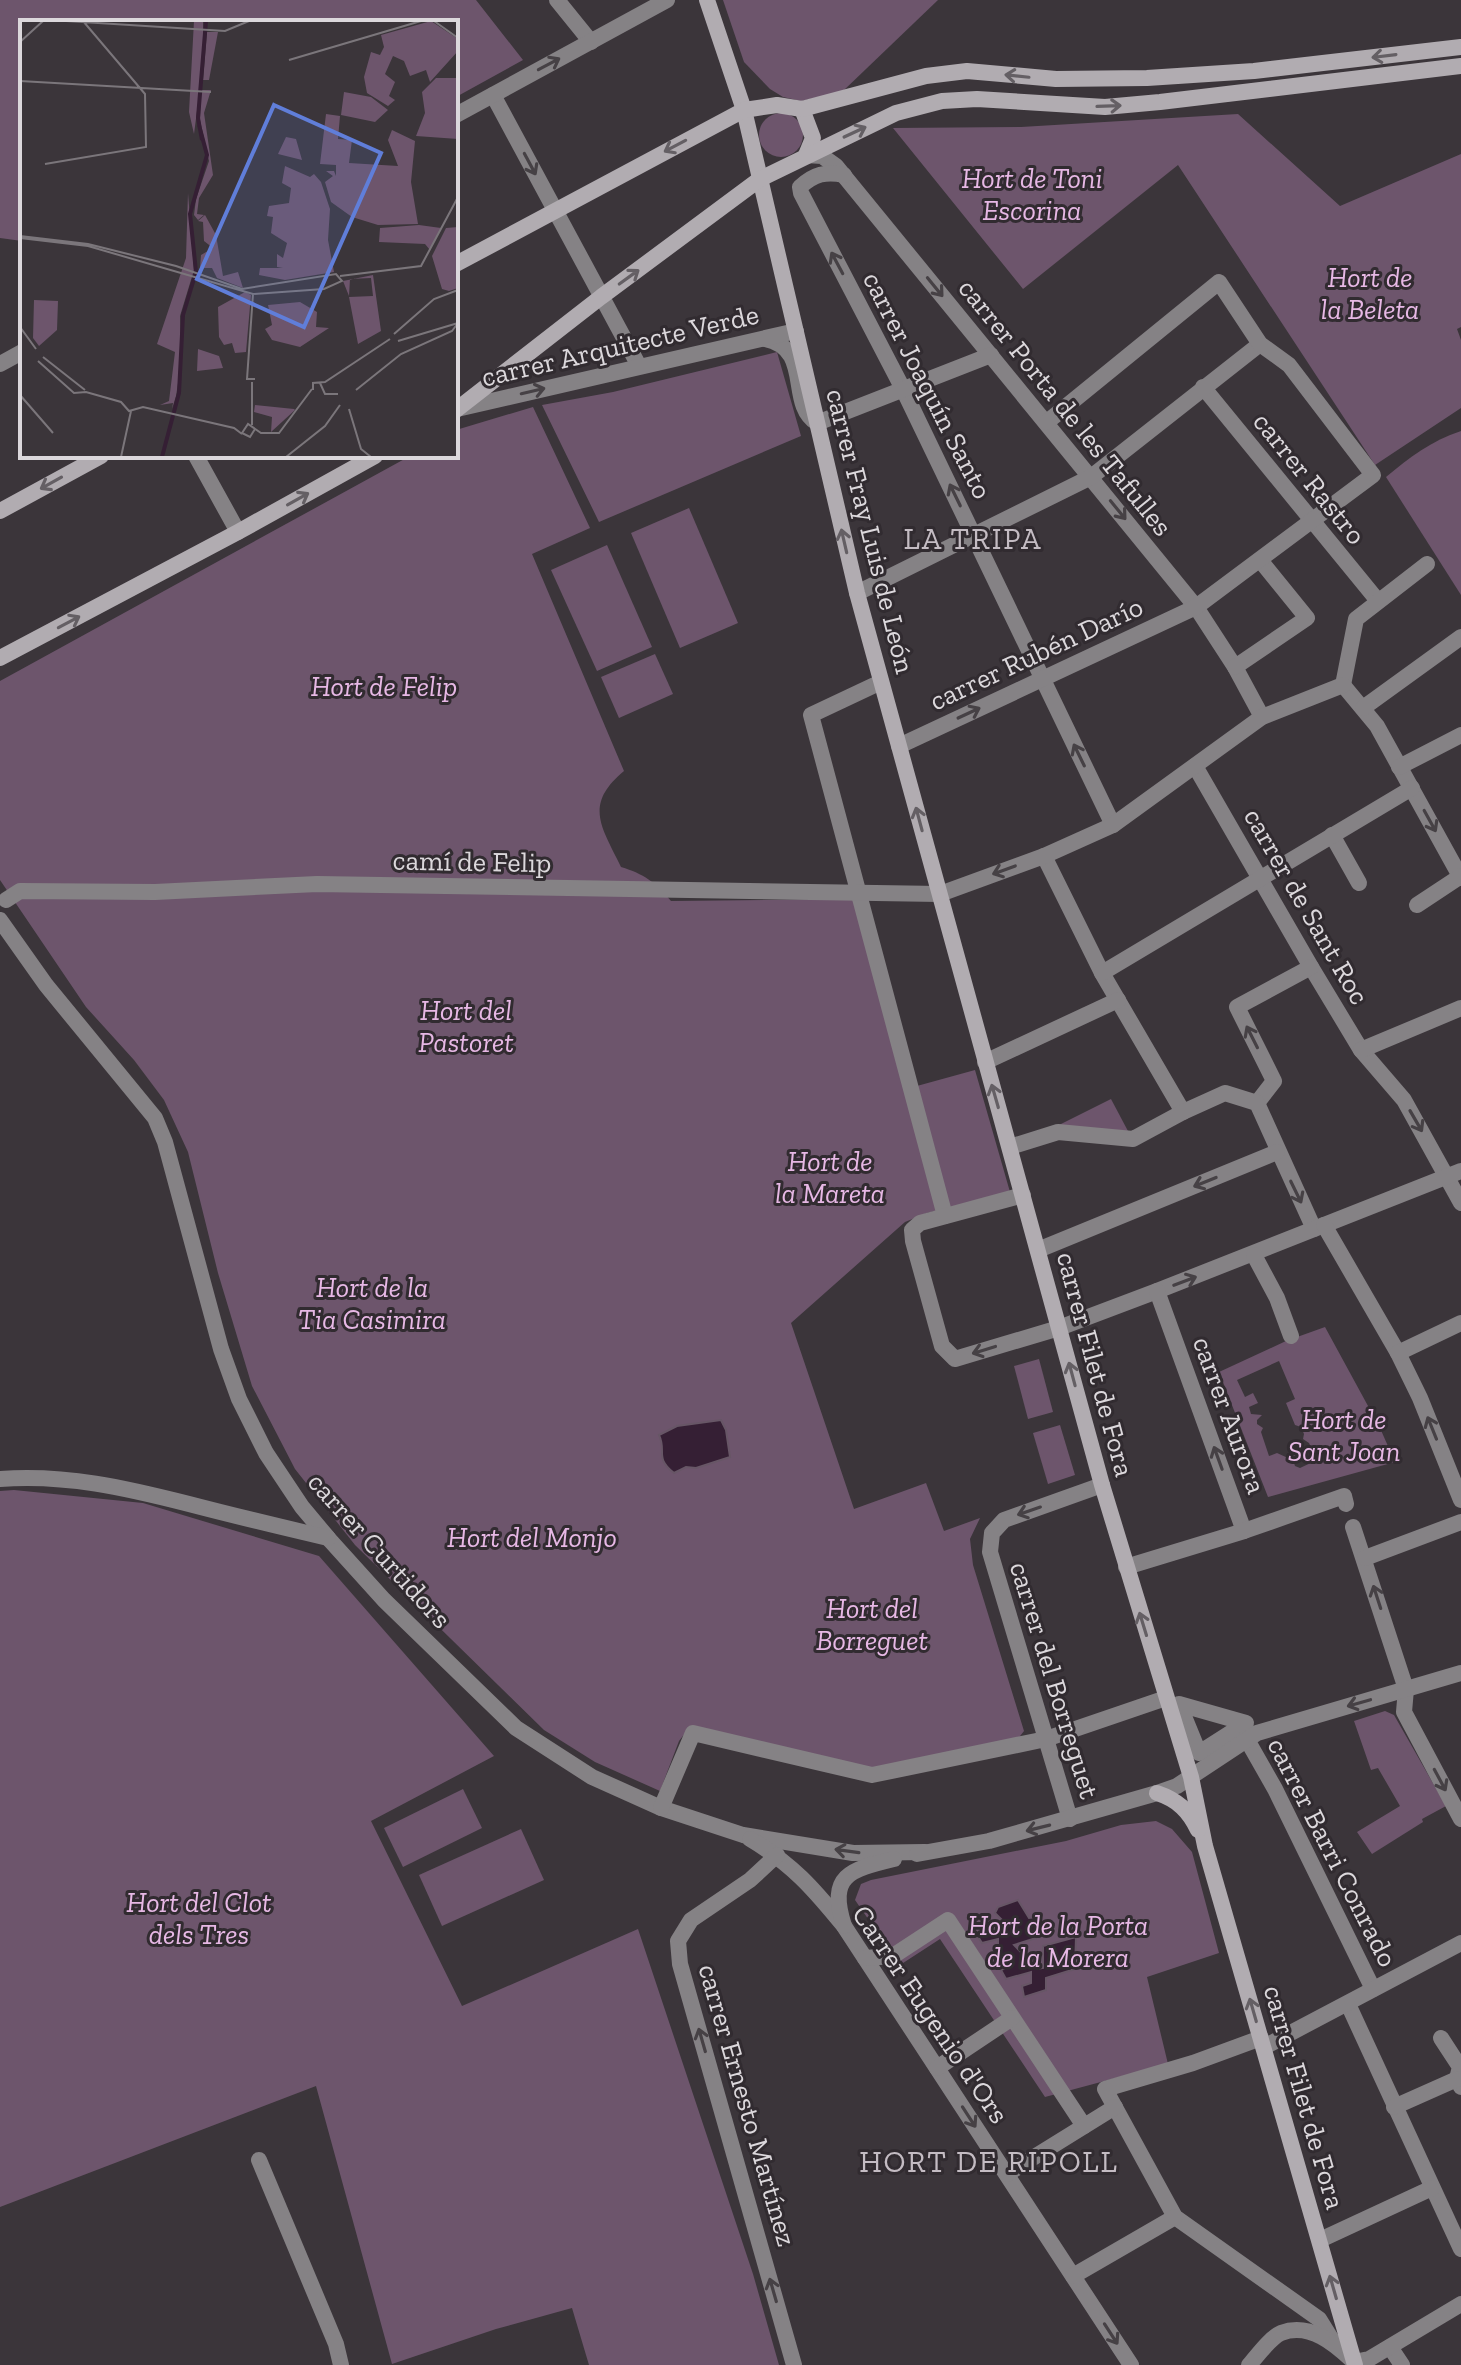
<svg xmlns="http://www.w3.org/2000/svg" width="1461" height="2365" font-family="'Zilla Slab',serif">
<rect width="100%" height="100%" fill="#3b353a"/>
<g fill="#6d556c" fill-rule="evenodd">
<path d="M0,0H476L523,60L456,97V22H22V241L0,238Z"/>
<path d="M723,0H938L842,92L801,101L783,97L770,89L744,62Z"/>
<circle cx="781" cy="135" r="22"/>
<path d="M1238,114L1340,206L1461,154V327L1457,329L1461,340V408L1375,465L1178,165L1023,289L893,128L1021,127Z"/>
<path d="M777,352L801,436L599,522L542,405L613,392Z"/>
<path d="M533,407L590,528L532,554L624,771C583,805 602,827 621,867C644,874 655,882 671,901L854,899L906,1089L975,1070L1010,1192L927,1213L905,1222L791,1323L854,1509L926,1483L944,1531L980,1518L970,1539L973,1565L1024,1731L1017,1740L868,1769L689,1728L679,1741L660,1791L595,1762L544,1730L355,1545L295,1469L252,1386L218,1273L188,1152L164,1100L134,1060L86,1007L0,880V681L410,456H456V430Z"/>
<path d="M1461,431V595L1386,477C1410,457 1431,441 1461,431Z"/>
<path d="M689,508L738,623L680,648L631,533Z"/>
<path d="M607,545L652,647L597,671L551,570Z"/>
<path d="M655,654L673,694L619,718L601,677Z"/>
<path d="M1111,1099L1129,1133L1053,1128Z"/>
<path d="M1325,1327L1380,1428L1395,1462L1268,1497L1219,1372L1286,1341ZM1279,1361L1295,1399L1286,1403L1295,1425L1301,1427L1304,1434L1303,1439L1309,1443L1317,1460L1300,1468L1295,1466L1293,1460L1296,1451L1292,1450L1288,1458L1277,1453L1269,1456L1261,1432L1263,1428L1257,1424V1420L1262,1415L1251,1414L1249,1407L1258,1403L1253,1393L1245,1397L1237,1380Z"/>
<path d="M1039,1359L1053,1412L1028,1419L1014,1366Z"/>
<path d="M1060,1425L1075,1475L1048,1484L1033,1433Z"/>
<path d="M14,1490L143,1503L319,1556L494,1756L371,1821L462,2006L638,1929L753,2274L779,2365H589L572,2308L496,2329L392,2364L316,2086L0,2207V1491Z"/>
<path d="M1385,1711L1394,1715L1446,1806L1422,1819L1423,1822L1372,1854L1357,1832L1400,1806L1378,1768L1371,1770L1354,1721Z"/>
<path d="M463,1789L482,1828L403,1867L384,1828Z"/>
<path d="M1156,1821L1172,1829L1192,1852L1219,1953L1147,1977L1168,2064L1045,2097L940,1939L900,1965L855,1900L861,1884L871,1880L1066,1841L1121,1825Z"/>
<path d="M521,1829L544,1880L442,1926L419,1875Z"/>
</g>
<g fill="#351f34" stroke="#675666" stroke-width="2">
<path d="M721,1420L726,1430L730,1457L696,1468L686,1467L674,1473C654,1457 667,1452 659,1435L677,1426Z"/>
<path d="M1018,1900L1029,1918L1037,1917L1036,1938L1014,1945L1037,1969L1043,1968V1946L1076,1937L1075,1969L1046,1978V1990L1024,1997L1022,1986L1031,1983V1972L1006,1979L1001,1970L1010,1966L998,1949V1939L982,1943L977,1935L1007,1925L995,1913L998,1907Z"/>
</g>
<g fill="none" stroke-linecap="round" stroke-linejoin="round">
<g stroke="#858285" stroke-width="16">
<path d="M557,0L591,42"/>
<path d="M493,95L639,366"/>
<path d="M456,115L667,0"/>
<path d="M806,155L822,156L836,166L1196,607L1235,667L1262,717"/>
<path d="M844,175C826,171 814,174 800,187L801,193L903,389L1113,825"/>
<path d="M765,339C814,349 786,404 817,423L991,355"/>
<path d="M0,364L22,352"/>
<path d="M1203,387L1378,601"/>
<path d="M457,409L796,331"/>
<path d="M196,456L238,532"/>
<path d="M857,593L1091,477L1260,344"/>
<path d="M1235,667L1307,618L1260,560"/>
<path d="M881,682L811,715L945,1216"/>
<path d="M1343,685L1377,726L1461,878"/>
<path d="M1343,685L1356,619L1427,564"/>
<path d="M1363,708L1461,637"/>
<path d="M899,746L1196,607L1373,475L1289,365L1260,344L1219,282L1047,422"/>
<path d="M1195,766L1311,967L1361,1050L1404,1100L1461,1203"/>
<path d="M1399,767L1461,735"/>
<path d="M1332,835L1359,883"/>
<path d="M1044,856L1102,973L1183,1112"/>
<path d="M6,900L20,891L155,892L317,884L940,894L1044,856L1113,825L1262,717L1343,685"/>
<path d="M1417,905L1461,876"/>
<path d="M0,920L46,985L155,1118L165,1142L221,1349L239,1399L266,1453L302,1507L328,1538L384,1600L516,1728L592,1777L661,1808L743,1835L853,1853L925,1852"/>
<path d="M1102,973L1412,788"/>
<path d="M1361,1050L1461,1008"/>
<path d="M985,1062L1118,1000"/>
<path d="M1257,1103L1274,1081L1237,1007L1311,967"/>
<path d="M1010,1147L1058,1132L1133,1139L1183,1112L1225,1093L1257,1103L1314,1229"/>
<path d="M1023,1195L920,1223L912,1230L913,1241L942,1346L955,1359L1059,1328L1157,1291L1461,1171"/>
<path d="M1324,1225L1398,1353L1420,1398L1461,1500"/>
<path d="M1038,1250L1277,1152"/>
<path d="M1254,1255L1277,1298L1291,1336"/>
<path d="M1157,1291L1244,1531"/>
<path d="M1398,1353L1461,1323"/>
<path d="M0,1479C66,1474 126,1488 189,1504C235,1516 281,1527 328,1538"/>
<path d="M1353,1527L1406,1689L1404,1712L1461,1819"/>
<path d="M1365,1558L1461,1522"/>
<path d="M1126,1567L1244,1531L1344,1496L1346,1504"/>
<path d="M1179,1704L1246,1723L1199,1753Z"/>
<path d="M1246,1738L1275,1789L1373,1989"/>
<path d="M661,1808L693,1733L872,1775L1046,1739L1166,1698"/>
<path d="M1070,1819L990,1552L992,1533L1004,1520L1102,1485"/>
<path d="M750,1839C792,1864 813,1888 844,1926L1131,2365"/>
<path d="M917,1854L989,1841L1157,1793L1177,1786L1257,1733L1461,1673"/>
<path d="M777,1855L750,1880L691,1920L678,1941L680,1964L794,2365"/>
<path d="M844,1926C828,1875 849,1870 894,1859"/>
<path d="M865,1958L893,1956L948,1920L1084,2126"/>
<path d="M1348,2004L1461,2249"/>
<path d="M1261,2038L1193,2063L1105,2089L1175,2217L1319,2319L1332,2340"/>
<path d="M1441,2038L1460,2067L1457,2079L1461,2087"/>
<path d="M1264,2047L1461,1943"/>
<path d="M937,2068L1012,2018"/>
<path d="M1394,2107L1457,2079"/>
<path d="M259,2160L336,2344L341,2365"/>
<path d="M1007,2174L1115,2107"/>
<path d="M1320,2240L1432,2188"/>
<path d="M1073,2276L1175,2217"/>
<path d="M1390,2347L1402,2365"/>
<path d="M1249,2365C1257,2356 1270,2338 1281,2333C1310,2322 1335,2344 1354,2362L1369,2359L1461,2304"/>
</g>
<g stroke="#b1acb1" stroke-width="16">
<path d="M707,0L744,110L857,593L1102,1485L1191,1777L1205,1846L1355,2365"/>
<path d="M802,109L813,138L806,155"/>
<path d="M456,264L744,110L777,105L802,109L926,76L967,71L1056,79L1147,78L1254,71L1461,47"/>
<path d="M456,410L601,297L760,179L896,113L942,101L977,99L1105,107L1160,102L1461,66"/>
<path d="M0,511L101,456"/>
<path d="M0,658L238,532L375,456"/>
<path d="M1157,1793C1178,1800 1189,1811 1198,1830"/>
</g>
</g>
<defs><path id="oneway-shaft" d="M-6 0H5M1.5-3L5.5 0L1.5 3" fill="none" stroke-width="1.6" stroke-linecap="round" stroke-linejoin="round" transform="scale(2)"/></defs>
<g stroke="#645f64">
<use href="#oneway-shaft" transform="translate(1384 56) rotate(173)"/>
<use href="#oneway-shaft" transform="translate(1017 76) rotate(-174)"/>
<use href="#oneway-shaft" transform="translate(1109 106) rotate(-2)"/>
<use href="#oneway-shaft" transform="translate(855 132) rotate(-25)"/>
<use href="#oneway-shaft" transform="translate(675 146) rotate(152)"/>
<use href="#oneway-shaft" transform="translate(629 277) rotate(-36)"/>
<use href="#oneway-shaft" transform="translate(51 483) rotate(151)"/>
<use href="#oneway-shaft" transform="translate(298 499) rotate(-29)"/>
<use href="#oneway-shaft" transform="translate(844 541) rotate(-103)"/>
<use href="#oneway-shaft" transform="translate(69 622) rotate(-28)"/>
<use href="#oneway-shaft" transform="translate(919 819) rotate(-105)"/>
<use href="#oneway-shaft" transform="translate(995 1096) rotate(-106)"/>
<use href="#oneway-shaft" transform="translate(1072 1374) rotate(-105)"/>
<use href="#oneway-shaft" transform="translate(1143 1624) rotate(-107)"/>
<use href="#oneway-shaft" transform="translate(1253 2010) rotate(-106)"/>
<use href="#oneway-shaft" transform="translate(1333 2287) rotate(-106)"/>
</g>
<g stroke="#464145">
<use href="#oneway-shaft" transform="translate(549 64) rotate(-28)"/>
<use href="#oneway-shaft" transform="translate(530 164) rotate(62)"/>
<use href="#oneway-shaft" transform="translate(837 263) rotate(-118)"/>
<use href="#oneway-shaft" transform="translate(935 287) rotate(51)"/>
<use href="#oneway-shaft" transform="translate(533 391) rotate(-13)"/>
<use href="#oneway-shaft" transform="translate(955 495) rotate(-116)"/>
<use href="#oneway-shaft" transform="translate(1118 510) rotate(51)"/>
<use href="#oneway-shaft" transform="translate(969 713) rotate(-25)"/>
<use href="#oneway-shaft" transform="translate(1079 755) rotate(-116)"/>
<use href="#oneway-shaft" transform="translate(1430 821) rotate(61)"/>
<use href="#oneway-shaft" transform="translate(1004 870) rotate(160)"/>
<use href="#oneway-shaft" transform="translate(1252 1037) rotate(-117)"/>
<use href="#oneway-shaft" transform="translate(1416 1121) rotate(60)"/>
<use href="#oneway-shaft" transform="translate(1205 1182) rotate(158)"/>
<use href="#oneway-shaft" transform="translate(1296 1192) rotate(64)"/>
<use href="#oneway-shaft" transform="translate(1185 1281) rotate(-21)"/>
<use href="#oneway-shaft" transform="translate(984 1350) rotate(163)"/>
<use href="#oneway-shaft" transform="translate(1432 1428) rotate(-112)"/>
<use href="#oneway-shaft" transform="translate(1218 1458) rotate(-110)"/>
<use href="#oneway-shaft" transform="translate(1029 1511) rotate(161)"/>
<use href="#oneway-shaft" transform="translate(1377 1597) rotate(-108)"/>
<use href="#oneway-shaft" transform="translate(1359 1703) rotate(164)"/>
<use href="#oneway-shaft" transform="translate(1440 1780) rotate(62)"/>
<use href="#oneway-shaft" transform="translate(1038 1828) rotate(166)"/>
<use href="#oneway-shaft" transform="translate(847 1851) rotate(-172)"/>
<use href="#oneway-shaft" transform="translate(702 2040) rotate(-106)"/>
<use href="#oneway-shaft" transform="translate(969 2117) rotate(57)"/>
<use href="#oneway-shaft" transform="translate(773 2290) rotate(-106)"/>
<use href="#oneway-shaft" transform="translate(1111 2334) rotate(57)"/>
</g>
<g text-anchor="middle" stroke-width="6" stroke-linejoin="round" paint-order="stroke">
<g font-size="28" font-style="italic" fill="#e7b8e5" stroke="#312b30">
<text x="1032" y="188">Hort de Toni<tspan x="1032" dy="32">Escorina</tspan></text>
<text x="1370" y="287">Hort de<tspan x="1370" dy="32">la Beleta</tspan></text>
<text x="384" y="696">Hort de Felip</text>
<text x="466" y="1020">Hort del<tspan x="466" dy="32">Pastoret</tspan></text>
<text x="830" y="1171">Hort de<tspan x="830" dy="32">la Mareta</tspan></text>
<text x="372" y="1297">Hort de la<tspan x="372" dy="32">Tia Casimira</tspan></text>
<text x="1344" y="1429">Hort de<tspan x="1344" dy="32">Sant Joan</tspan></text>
<text x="532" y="1547">Hort del Monjo</text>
<text x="872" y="1618">Hort del<tspan x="872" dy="32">Borreguet</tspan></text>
<text x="199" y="1912">Hort del Clot<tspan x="199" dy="32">dels Tres</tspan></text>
<text x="1058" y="1935">Hort de la Porta<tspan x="1058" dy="32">de la Morera</tspan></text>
</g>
<g font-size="28" fill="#dcd8dc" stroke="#312b30">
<text transform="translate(620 345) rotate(-13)" y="10">carrer Arquitecte Verde</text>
<text transform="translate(928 385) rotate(63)" y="10">carrer Joaquín Santo</text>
<text transform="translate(1066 407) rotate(51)" y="10">carrer Porta de les Tafulles</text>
<text transform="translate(1310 478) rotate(51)" y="10">carrer Rastro</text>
<text transform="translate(871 531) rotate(76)" y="10">carrer Fray Luis de León</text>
<text transform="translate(1036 653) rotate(-25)" y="10">carrer Rubén Darío</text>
<text transform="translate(472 861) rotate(1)" y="10">camí de Felip</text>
<text transform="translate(1307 906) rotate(60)" y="10">carrer de Sant Roc</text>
<text transform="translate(1096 1364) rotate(75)" y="10">carrer Filet de Fora</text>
<text transform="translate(1230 1415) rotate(70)" y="10">carrer Aurora</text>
<text transform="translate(380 1550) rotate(48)" y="10">carrer Curtidors</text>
<text transform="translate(1055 1680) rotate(73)" y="10">carrer del Borreguet</text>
<text transform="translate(1333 1852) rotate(63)" y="10">carrer Barri Conrado</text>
<text transform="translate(931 2014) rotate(56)" y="10">Carrer Eugenio d'Ors</text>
<text transform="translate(1305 2097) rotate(74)" y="10">carrer Filet de Fora</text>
<text transform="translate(748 2105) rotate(74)" y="10">carrer Ernesto Martínez</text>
</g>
<g font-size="30" letter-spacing="2" fill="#c4bcc3" stroke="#312b30">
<text x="973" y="549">LA TRIPA</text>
<text x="989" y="2172">HORT DE RIPOLL</text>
</g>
</g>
<g transform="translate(20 20)">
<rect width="438" height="438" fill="#3b353a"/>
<path d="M174,1H183L184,37L174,114L169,92ZM411,1L438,19V31L410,62L406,50L390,56L384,41L373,36L365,54L375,62L369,76L375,80L368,86L347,73L344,57L351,32L360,35L364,27L361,15ZM187,12H198L189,60H183ZM416,58H436L438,119L396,116L405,93L402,72ZM181,70H191L184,93L193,155L179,178L177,194L184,195L178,200L174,195L176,179L189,141L180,100ZM324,72L351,77L368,90L355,102L321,95ZM306,94L320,96L318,119L332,120L329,143L378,146L368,120L372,110L395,121L391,162L398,204L358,205L332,197L311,182L305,162L313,156L306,151H314L316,156V145L300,144ZM266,117L276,119L282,140L258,134ZM265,146L290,157L294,154L301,162L310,189L308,220L314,252L265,260L239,255L240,248H263L257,247V234L263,238L267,223L251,213L253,197L247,196L249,186L269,183L271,168L262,163ZM168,173L174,250L160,296L161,344L156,376L152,389L153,383L140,385L149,381L155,332L137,324L166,238ZM185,195L196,215L203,256L218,252L223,268L197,258L192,248H180L181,235L193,228L184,221L183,202L178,201ZM399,205L421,208L410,230L405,224L359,222L360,208ZM438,207V268L429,271L422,269L412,236L426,208ZM353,255L361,311L338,324L329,277L353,276L351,258L330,259L329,276L323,261ZM225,272L231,275L226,332L215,333L212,323L204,325L199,317L198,287ZM14,280L38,281L37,310L19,326L13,318ZM280,282L297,292L296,307L309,308L280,327L252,320L245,309L252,305L248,285ZM178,329L199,336L203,348L177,351ZM235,385L274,389L275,390L251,412L252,397L234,392Z" fill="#6d556c"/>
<path fill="none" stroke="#351f34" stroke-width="4" d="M182,120L178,98L186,1M142,437L159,373L163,295L176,252L170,194L187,135L179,105"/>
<path fill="none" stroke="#7b767b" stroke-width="2" d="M46,1L205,11L229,1M414,1L438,18M0,22L23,1M269,40L401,1M0,61L191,72M25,144L126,127L125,74L63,1M0,216L68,224L156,246L222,269L316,254L322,261L304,269L233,274L68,226L0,218M320,256L401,246L438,177M233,274L227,359H235M0,307L16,329M374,314L414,279L438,270M378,321L438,303M23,337L65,370M18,341L54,373L66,372L101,382L109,391L123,387L214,408L222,414M300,363L305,374H318M293,370V363L305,362L370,319M336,370L381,334L432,311L438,303M0,375L33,413M329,389L341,429L351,437M232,405V362M235,409L230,417L222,413L228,404L241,413H259L292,369M90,437H101L111,391M266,437L305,406L320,385"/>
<path fill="#607ed9" fill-opacity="0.15" stroke="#607ed9" stroke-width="4" d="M254,85L361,133L284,307L177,259Z"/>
<rect width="438" height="438" fill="none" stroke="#dcd8dc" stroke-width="4"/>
</g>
</svg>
